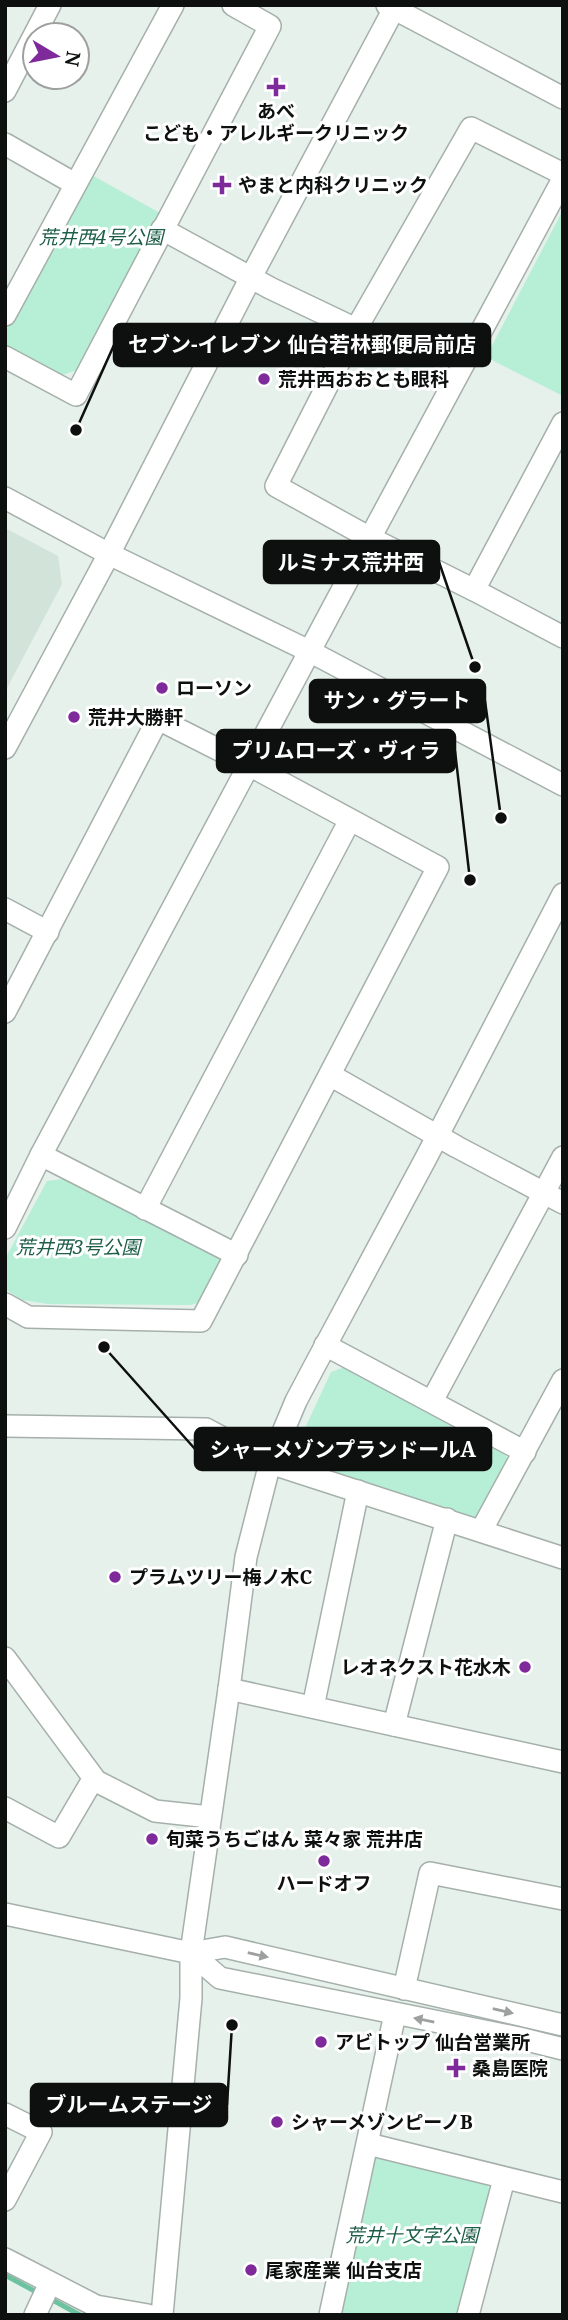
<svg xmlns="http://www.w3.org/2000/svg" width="568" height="2320" font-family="'Noto Serif','Noto Sans JP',serif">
<rect width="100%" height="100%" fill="#e6f1ec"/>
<path fill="#d2e3da" d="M5,528L58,556L62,584L5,692Z"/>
<g fill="#b6eed6">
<path d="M88,173L160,213L77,370L60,376L7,346L5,333Z"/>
<path d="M563,210V396L486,357Z"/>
<path d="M70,1178L218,1255L223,1268L200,1302L191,1305L48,1304L22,1300L5,1289V1259L47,1181Z"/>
<path d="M345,1367L502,1451L508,1459V1467L477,1519L300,1464L294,1452L331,1372Z"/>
<path d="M365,2155L483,2176L490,2190L457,2315H330Z"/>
</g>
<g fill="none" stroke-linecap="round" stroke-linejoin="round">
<g stroke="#6dc2a0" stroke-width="5">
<path d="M5,2275L40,2294"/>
<path d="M49,2298L80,2315"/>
</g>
<defs>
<g id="minor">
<path d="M387,5L563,98"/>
<path d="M5,91L50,5"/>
<path d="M5,144L75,184"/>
<path d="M563,174L471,128L356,329L276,486L370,538L563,179"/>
<path d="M162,229L270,288L356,329"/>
<path d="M5,315L173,5"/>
<path d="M5,357L76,395L270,26L233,5"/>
<path d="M5,498L109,554L309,651L563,785"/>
<path d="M474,590L563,637"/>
<path d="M5,748L109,554L251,277L396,5"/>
<path d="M5,909L48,932"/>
<path d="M5,1012L158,719L249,765L370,538L474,590L563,423"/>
<path d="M330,1075L457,1147L563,1203"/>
<path d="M41,1155L237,1255"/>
<path d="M145,1209L350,820"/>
<path d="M5,1228L41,1155L249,765L438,867L201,1321L28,1317L5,1304"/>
<path d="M325,1345L525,1452"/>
<path d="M432,1401L563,1157"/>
<path d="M5,1426L206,1429L270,1463L563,1558"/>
<path d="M481,1531L563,1380"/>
<path d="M5,1658L96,1781L155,1811L210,1817"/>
<path d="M229,1689L563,1762"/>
<path d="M313,1707L358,1491"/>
<path d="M394,1725L447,1519"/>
<path d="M5,1808L59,1837L89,1786L96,1781"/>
<path d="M5,1914L191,1953L225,1947L563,2025"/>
<path d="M191,1953L220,1978L519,2038L563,2049"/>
<path d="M404,1989L430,1873L563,1899"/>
<path d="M5,2114L41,2132L5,2200"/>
<path d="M368,2144L563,2192"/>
<path d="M5,2259L96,2306L148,2315"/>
<path d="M35,2315L50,2283"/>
<path d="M162,2315L191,1998V1953L229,1689L246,1557L270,1463L296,1401L314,1367L426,1158L563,894"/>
<path d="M330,2315L395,2014"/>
<path d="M468,2315L504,2179"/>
</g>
</defs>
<use href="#minor" stroke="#a6b0ab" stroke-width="24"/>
<use href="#minor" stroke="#fff" stroke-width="21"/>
</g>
<defs><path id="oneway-solid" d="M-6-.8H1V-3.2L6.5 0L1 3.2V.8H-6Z" transform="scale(1.75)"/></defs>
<g fill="#9e9f9f">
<use href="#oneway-solid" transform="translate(258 1955) rotate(13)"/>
<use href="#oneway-solid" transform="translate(503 2011) rotate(13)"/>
<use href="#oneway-solid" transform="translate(424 2020) rotate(-169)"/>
</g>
<g fill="#7e2a9a" stroke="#fff" stroke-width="2.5">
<path d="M272.5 76.5h7v7h7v7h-7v7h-7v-7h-7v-7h7z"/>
<path d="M218.5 174.5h7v7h7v7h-7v7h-7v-7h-7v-7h7z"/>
<circle cx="264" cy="379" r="7"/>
<circle cx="162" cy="688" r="7"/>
<circle cx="74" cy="717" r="7"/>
<circle cx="115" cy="1577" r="7"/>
<circle cx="525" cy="1667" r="7"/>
<circle cx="152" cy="1839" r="7"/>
<circle cx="324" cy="1861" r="7"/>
<circle cx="321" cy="2042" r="7"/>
<path d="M452.5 2057.5h7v7h7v7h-7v7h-7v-7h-7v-7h7z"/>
<circle cx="277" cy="2122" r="7"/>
<circle cx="251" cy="2270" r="7"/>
</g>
<g text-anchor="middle" stroke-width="6" stroke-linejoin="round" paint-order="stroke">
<g font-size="19" font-weight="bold" fill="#0d100e" stroke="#fff" text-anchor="start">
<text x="276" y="118" text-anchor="middle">あべ<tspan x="276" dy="22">こども・アレルギークリニック</tspan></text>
<text x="238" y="192">やまと内科クリニック</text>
<text x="278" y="386">荒井西おおとも眼科</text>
<text x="176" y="695">ローソン</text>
<text x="88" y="724">荒井大勝軒</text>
<text x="129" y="1584">プラムツリー梅ノ木C</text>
<text x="511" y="1674" text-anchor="end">レオネクスト花水木</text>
<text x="166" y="1846">旬菜うちごはん 菜々家 荒井店</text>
<text x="324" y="1890" text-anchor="middle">ハードオフ</text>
<text x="335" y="2049">アビトップ 仙台営業所</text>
<text x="472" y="2075">桑島医院</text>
<text x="291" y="2129">シャーメゾンピーノB</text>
<text x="265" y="2277">尾家産業 仙台支店</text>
</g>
<g font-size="19" font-style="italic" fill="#1c5e47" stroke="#fff">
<text x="101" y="244">荒井西4号公園</text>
<text x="78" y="1254">荒井西3号公園</text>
<text x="412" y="2242">荒井十文字公園</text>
</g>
</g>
<path fill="none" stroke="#0d100e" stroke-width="2.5" d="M76 430L114 345M475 667L439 562M501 818L485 701M470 880L455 751M104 1347L195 1449M232 2025L227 2105"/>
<g fill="#0d100e" stroke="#fff" stroke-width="2.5">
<circle cx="76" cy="430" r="7"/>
<circle cx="475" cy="667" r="7"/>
<circle cx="501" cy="818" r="7"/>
<circle cx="470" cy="880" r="7"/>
<circle cx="104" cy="1347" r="7"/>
<circle cx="232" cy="2025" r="7"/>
</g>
<g fill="#0d100e" stroke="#0d100e" stroke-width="2.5">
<rect x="114" y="324" width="376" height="42" rx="7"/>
<rect x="264" y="541" width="175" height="42" rx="7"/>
<rect x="310" y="680" width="175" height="42" rx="7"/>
<rect x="217" y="730" width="238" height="42" rx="7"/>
<rect x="195" y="1428" width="296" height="42" rx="7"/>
<rect x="31" y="2084" width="196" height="42" rx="7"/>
</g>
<g font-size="21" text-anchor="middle" font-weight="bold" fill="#fff">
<text x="302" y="352">セブン-イレブン 仙台若林郵便局前店</text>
<text x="351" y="570">ルミナス荒井西</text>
<text x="397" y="708">サン・グラート</text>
<text x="336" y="758">プリムローズ・ヴィラ</text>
<text x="343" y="1457">シャーメゾンプランドールA</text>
<text x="129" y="2112">ブルームステージ</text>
</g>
<rect width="568" height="2320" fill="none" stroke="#0d100e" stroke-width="14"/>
<g transform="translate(56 56) rotate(100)"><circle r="33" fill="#ffffff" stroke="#9e9f9f" stroke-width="2"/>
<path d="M0-5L12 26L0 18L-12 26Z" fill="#7e2a9a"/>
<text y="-10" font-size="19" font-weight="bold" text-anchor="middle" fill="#0d100e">N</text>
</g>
</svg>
